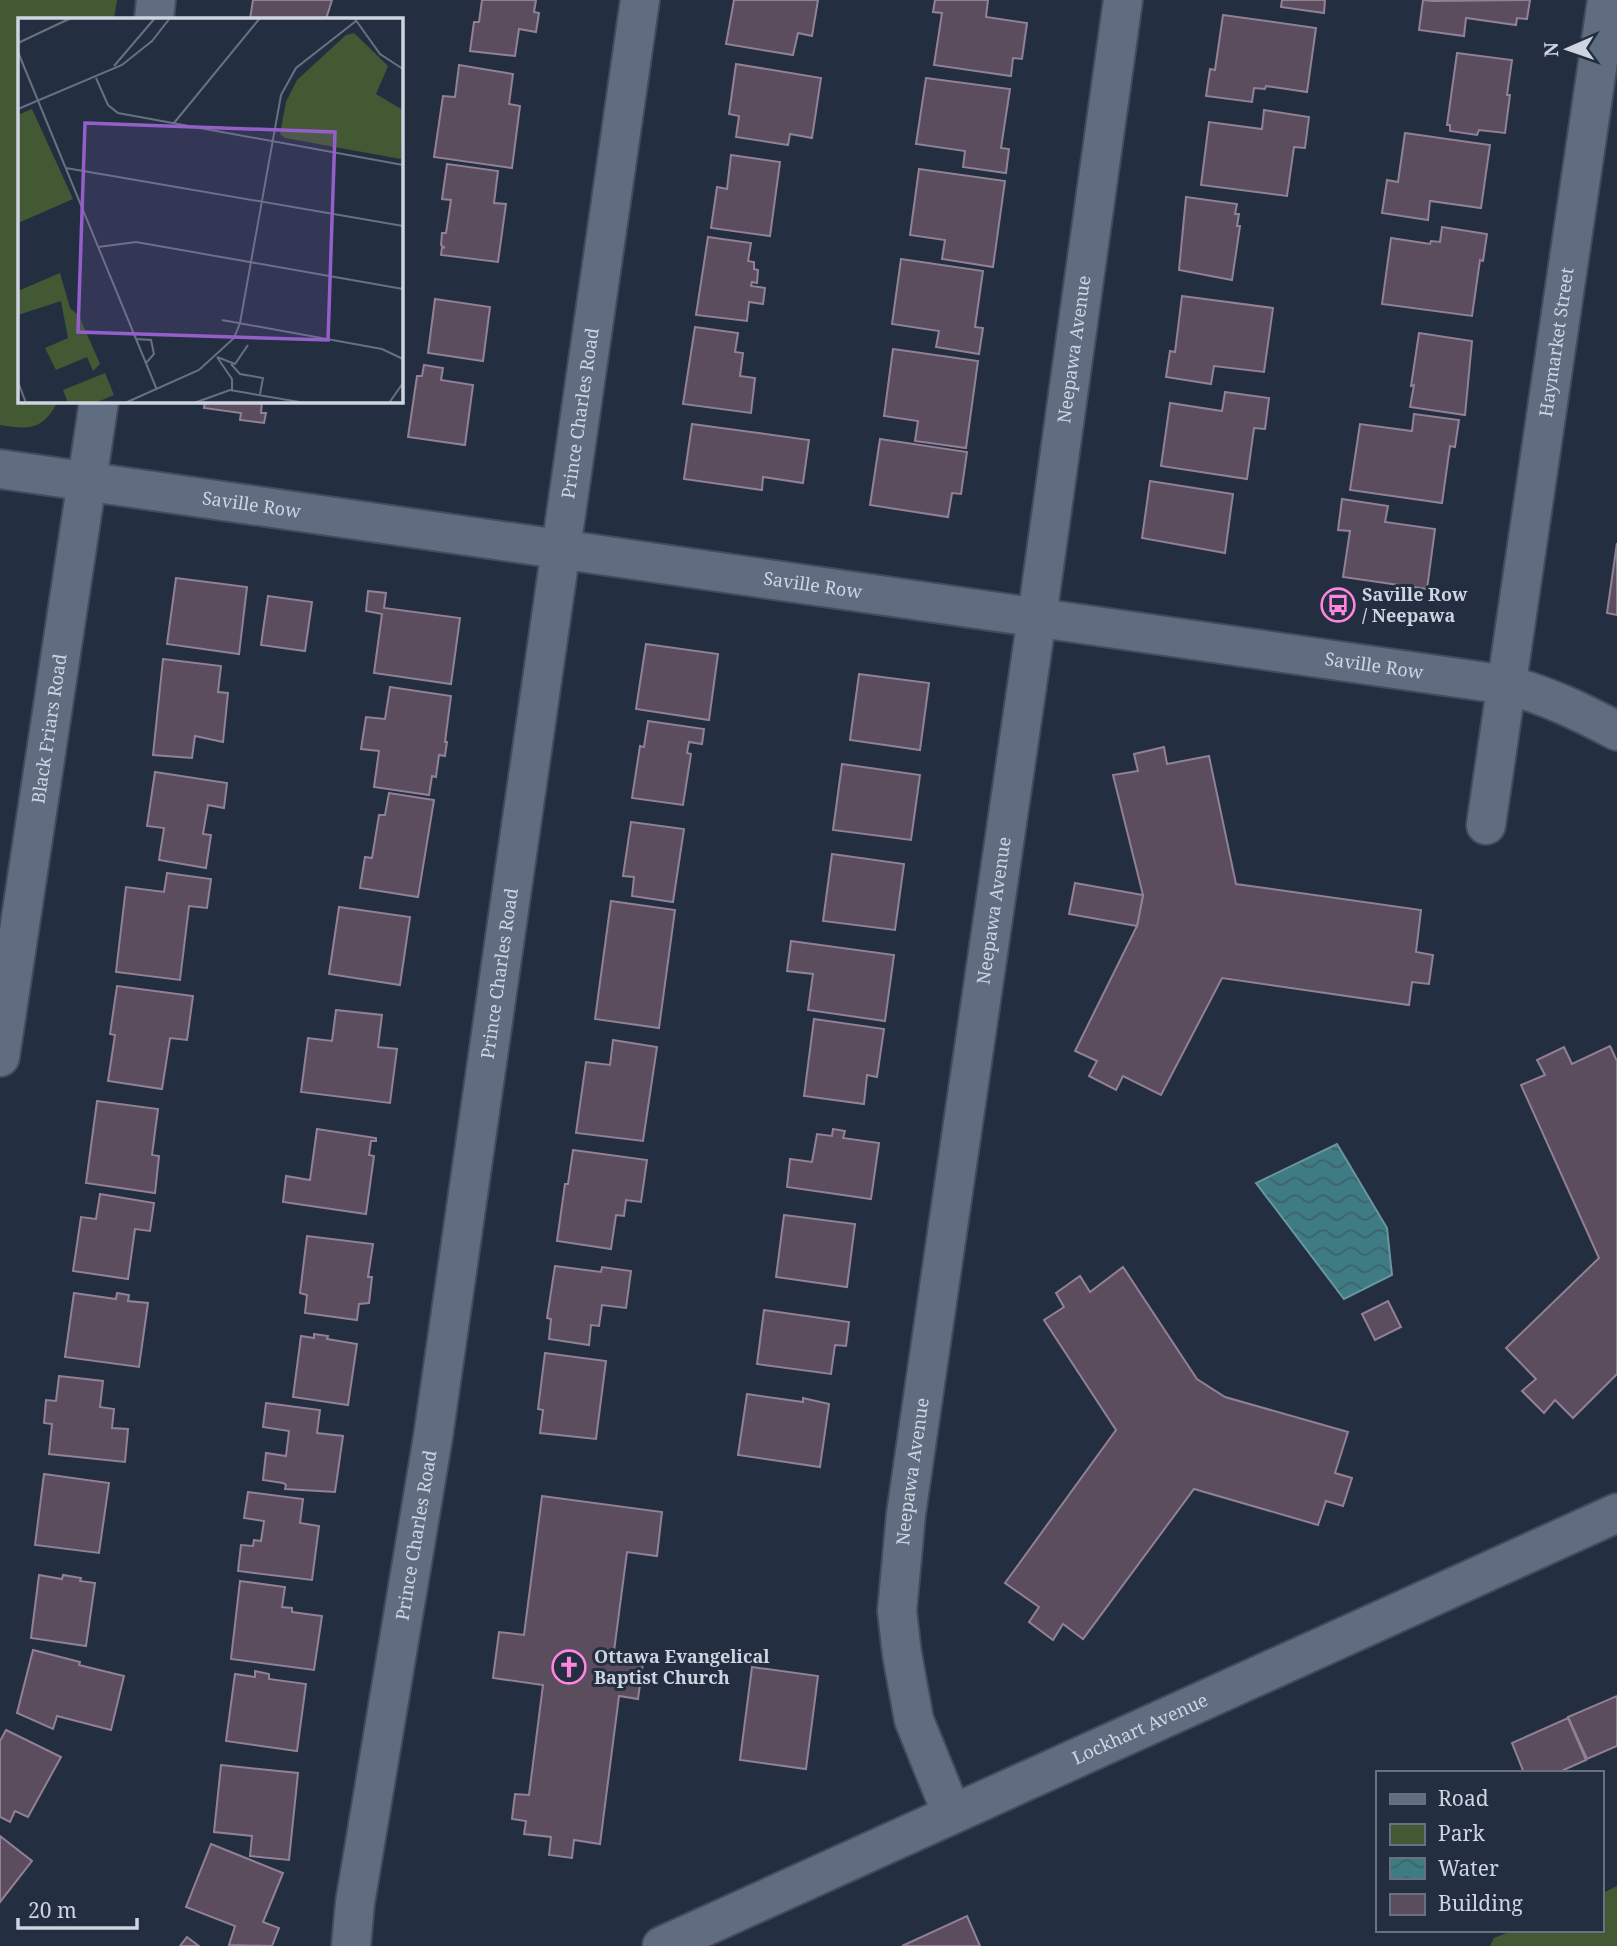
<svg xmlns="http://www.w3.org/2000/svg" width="1617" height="1946" font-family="'Noto Serif',serif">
<defs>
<pattern id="water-waves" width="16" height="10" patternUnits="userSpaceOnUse" patternTransform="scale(1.75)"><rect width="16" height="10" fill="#3e7b83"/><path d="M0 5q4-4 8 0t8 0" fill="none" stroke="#3e636a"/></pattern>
</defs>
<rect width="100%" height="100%" fill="#232f40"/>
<g fill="#435934">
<path d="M0,0H117L114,19H19V401H58C43,430 30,430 0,425Z"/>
<path d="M1617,1886V1946H1490L1494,1938L1514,1930H1601V1894Z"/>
</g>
<path fill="url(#water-waves)" stroke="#69969f" stroke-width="2" d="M1337,1144L1387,1228L1392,1275L1344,1299L1256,1183Z"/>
<g fill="#5b4c5e" stroke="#928196" stroke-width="2">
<path d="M253,0H332L326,19H250Z"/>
<path d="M482,0H536L534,12L539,13L536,32L519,29L515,56L470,51L474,22H479Z"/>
<path d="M734,0H818L812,36L798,33L793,55L726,44Z"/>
<path d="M935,0H988L986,17L1027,23L1022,59L1013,58L1011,76L934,65L942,13L933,12Z"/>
<path d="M1282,0H1325L1324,13L1281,7Z"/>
<path d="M1423,0L1433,1L1530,0L1527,19L1517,18L1516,25L1466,18L1464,36L1419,30Z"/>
<path d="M1223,15L1316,28L1307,92L1266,86L1265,89L1254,88L1252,102L1206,96L1210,69L1215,70Z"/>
<path d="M1457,53L1512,60L1507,95H1510L1505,133L1479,130L1477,135L1450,131V125H1447Z"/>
<path d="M736,64L821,78L812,138L790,134L788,145L736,137L739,116L729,114Z"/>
<path d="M459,65L513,74L509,104L520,106L512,168L434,157L443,96L455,97Z"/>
<path d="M926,78L1010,89L1001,148L1009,149L1006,173L963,167L965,151L916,144Z"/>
<path d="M1264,110L1309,117L1305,148L1294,147L1287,196L1201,185L1209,122L1262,129Z"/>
<path d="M1405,133L1490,145L1481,208L1430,201L1428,220L1382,213L1387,180L1398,182Z"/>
<path d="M731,155L780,162L770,236L711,228L717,187L727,189Z"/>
<path d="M447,164L498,171L494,203L506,204L498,262L441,255L442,247L445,248L441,245L442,233H446L451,200L442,199Z"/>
<path d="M919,169L1005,181L993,267L942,259L945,240L910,235Z"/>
<path d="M1186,197L1237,204L1235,214H1239L1237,226H1240L1232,280L1179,270Z"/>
<path d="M1442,227L1487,234L1483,261L1480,260L1472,316L1382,304L1391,238L1430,244L1431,241L1440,242Z"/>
<path d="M708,237L751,243L748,261L754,262V269L758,270L757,283L752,282L751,286L765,288L763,304L749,302L747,321L696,315Z"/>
<path d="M901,259L983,271L975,327L983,328L979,354L936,347L939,331L892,324Z"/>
<path d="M1182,296L1273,308L1264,372L1214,366L1211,384L1166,377L1170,351L1175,352Z"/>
<path d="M435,299L490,307L483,361L428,353Z"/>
<path d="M695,327L738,333L735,352L743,353L740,376L755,378L751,413L683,404Z"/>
<path d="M1419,333L1472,341L1465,415L1410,407L1414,385L1411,386Z"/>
<path d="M893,349L978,361L966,448L915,441L918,421L884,416Z"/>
<path d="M424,365L443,368L441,380L473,385L465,445L408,437L417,376H422Z"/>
<path d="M1225,392L1269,398L1265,429L1254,428L1247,479L1161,466L1170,403L1222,411Z"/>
<path d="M205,401H262L261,413H266L264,423L240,420L241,413L204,408Z"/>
<path d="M1414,414L1459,420L1455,447L1450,446L1442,503L1350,490L1360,424L1412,431Z"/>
<path d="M692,424L809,440L803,483L763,477L762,490L684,479Z"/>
<path d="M880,439L967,452L961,494L952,493L948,517L870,505Z"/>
<path d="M1150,481L1233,494L1225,553L1142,538Z"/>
<path d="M1342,499L1388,506L1385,522L1435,529L1427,589L1343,577L1350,531L1338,530Z"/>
<path d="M1617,543V615L1607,613Z"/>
<path d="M176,578L247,587L239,654L167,644Z"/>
<path d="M368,591L386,593L384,608L460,618L451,684L374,673L382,614L366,611Z"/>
<path d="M268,596L312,602L305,651L261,645Z"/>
<path d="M646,644L718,654L709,720L636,709Z"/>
<path d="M163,659L221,666L218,692L228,693L223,742L195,736L192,758L153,755Z"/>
<path d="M859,674L929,683L920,750L850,740Z"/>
<path d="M390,687L451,696L445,742H447L445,756L439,755L436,777L432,776L429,795L374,787L379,751L361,749L366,717L385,719Z"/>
<path d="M648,721L704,729L702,744L689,742L687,753L691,754L683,805L632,798L640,746L644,747Z"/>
<path d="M1164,747L1167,764L1209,756L1236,884L1421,910L1416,952L1433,955L1429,984L1412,982L1409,1005L1222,978L1161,1095L1123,1076L1116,1090L1089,1076L1097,1061L1075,1051L1137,926L1143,895L1113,775L1138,771L1134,754Z"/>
<path d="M842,764L920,775L911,840L833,830Z"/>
<path d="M155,772L227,783L224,808L208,805L203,834L211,835L206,868L159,860L164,828L147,826Z"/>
<path d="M389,793L434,800L418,897L360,888L365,857L372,858L379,815H385Z"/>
<path d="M631,822L684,829L673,902L632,896L634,877L623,876Z"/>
<path d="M832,854L904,864L895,930L823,921Z"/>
<path d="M167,873L211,879L207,908L189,906L180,980L116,972L126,887L164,892Z"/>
<path d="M1075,883L1143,895L1137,926L1069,914Z"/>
<path d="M611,901L675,910L659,1028L595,1019Z"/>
<path d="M339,907L410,917L400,985L329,974Z"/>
<path d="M791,941L894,955L885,1021L808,1010L813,974L787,971Z"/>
<path d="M117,986L193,996L187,1040L170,1038L162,1089L108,1081L115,1035L110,1034Z"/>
<path d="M336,1010L382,1015L378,1047L397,1049L390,1103L301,1092L308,1038L332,1041Z"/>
<path d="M814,1019L884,1029L877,1077L867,1075L864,1104L804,1096Z"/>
<path d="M613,1040L657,1047L643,1141L576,1133L586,1062L610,1065Z"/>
<path d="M1610,1046L1617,1061V1374L1573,1418L1555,1400L1544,1413L1522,1391L1536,1379L1506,1348L1599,1258L1521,1085L1545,1075L1537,1060L1564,1047L1572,1064Z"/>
<path d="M97,1101L158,1109L152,1155L159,1156L155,1193L86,1183Z"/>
<path d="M317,1129L376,1138V1141H371L369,1155L374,1156L366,1214L283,1202L286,1176L310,1180Z"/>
<path d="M833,1129L845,1131L843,1138L879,1143L871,1199L787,1187L790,1159L812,1162L817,1134L832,1136Z"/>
<path d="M573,1150L647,1160L641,1202L626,1200L624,1216L616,1215L611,1249L557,1241L565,1184H568Z"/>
<path d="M100,1194L154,1203L150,1231L135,1229L128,1279L73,1271L81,1217L96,1219Z"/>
<path d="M784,1215L855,1224L847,1287L776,1277Z"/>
<path d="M307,1236L373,1244L368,1277H372L369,1303L359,1304L357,1320L305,1313L307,1295L300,1293Z"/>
<path d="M555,1266L601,1272L602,1267L631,1271L626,1308L602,1305L599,1326L591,1325L589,1345L549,1339L551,1319L547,1318Z"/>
<path d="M1123,1267L1197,1379L1225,1397L1348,1432L1335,1473L1352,1478L1343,1506L1326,1501L1318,1525L1194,1489L1083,1639L1063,1624L1053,1640L1029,1622L1039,1607L1005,1583L1116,1430L1044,1320L1064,1307L1056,1293L1080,1276L1090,1292Z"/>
<path d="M74,1293L116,1299L117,1293L129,1295L128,1301L148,1303L139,1367L65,1357Z"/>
<path d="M1388,1301L1401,1327L1375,1340L1362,1314Z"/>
<path d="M764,1310L849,1322L846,1346L835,1345L831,1374L757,1364Z"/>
<path d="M314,1334L328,1336L327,1339L357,1344L348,1405L293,1397L301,1336L314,1338Z"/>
<path d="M545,1353L606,1361L596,1439L540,1433L543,1410L538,1409Z"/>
<path d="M59,1376L103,1381L100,1407L114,1409L112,1428L128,1429L125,1462L49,1454L52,1424L44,1423L46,1400L56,1401Z"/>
<path d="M747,1394L803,1402V1398L829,1404L820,1467L738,1455Z"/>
<path d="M266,1403L320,1410L317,1433L343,1436L335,1492L285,1489L286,1485L283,1483L263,1480L266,1453L286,1456L289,1431L263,1427Z"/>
<path d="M44,1474L109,1483L99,1553L35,1545Z"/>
<path d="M248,1492L303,1499L300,1523L319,1526L312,1580L238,1571L241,1545L253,1546L254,1540L261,1541L264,1521L244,1518Z"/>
<path d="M542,1496L662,1512L657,1556L627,1552L614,1651L644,1655L638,1699L619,1696L600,1844L574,1840L572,1858L549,1855L551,1837L524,1834L526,1821L512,1819L515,1794L529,1795L543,1685L493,1678L499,1632L524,1635Z"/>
<path d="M39,1575L62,1579L63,1575L81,1578L80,1581L95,1583L86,1646L31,1638Z"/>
<path d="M240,1581L285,1587L282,1607L292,1608V1612L322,1616L314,1670L231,1659Z"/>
<path d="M33,1650L80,1662L79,1665L124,1676L111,1730L57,1716L53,1729L17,1713Z"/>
<path d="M752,1667L818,1676L806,1769L740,1760Z"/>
<path d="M255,1671L269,1674V1679L306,1684L297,1751L226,1741L235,1674L255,1677Z"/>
<path d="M1617,1696V1746L1587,1759L1568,1717Z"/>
<path d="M1568,1718L1586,1760L1557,1773H1524L1512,1743Z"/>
<path d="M6,1730L61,1757L28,1817L15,1811L10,1822L0,1817V1741Z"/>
<path d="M221,1765L298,1773L289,1860L250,1856L252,1836L214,1832Z"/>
<path d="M0,1836L32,1861L0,1902Z"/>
<path d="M211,1844L283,1873L263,1922L279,1928L272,1946L229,1945L235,1926L186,1907Z"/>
<path d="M967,1916L980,1946H902Z"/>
<path d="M187,1937L199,1946H180Z"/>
</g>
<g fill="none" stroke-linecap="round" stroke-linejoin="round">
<defs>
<g id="minor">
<path d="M154,19L156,0"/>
<path id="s1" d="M0,469L1507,685C1546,695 1581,712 1617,731"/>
<path id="s2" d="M1486,825L1607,0"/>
<path id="s3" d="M0,1057L99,401"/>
<path id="s4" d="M952,1814L914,1720L902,1654L897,1611L906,1514L1037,617L1123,0"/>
<path id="s5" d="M351,1946L355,1903L433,1437L640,0"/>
<path id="s6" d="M662,1946L1617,1513"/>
</g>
</defs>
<use href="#minor" stroke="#424c5b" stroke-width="42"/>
<use href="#minor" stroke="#606d81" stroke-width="38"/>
</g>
<defs>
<symbol id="bus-ring" viewBox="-11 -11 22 22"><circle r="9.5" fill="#232f40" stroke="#ff85de" stroke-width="1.5"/><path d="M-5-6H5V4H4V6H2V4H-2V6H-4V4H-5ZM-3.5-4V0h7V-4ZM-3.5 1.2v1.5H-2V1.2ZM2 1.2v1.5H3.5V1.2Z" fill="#ff85de"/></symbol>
<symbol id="church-ring" viewBox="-11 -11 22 22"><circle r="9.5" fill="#232f40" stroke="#ff85de" stroke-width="1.5"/><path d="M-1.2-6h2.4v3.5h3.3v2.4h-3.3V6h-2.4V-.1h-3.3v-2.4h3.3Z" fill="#ff85de"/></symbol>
</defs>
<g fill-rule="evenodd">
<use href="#bus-ring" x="1319" y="586" width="38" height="38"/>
<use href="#church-ring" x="550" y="1648" width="38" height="38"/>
</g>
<g text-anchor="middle" stroke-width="6" stroke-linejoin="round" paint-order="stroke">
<g font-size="18" fill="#ced5e1" stroke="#232f40">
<text dy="6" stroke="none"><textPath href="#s2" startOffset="488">Haymarket Street</textPath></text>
<text dy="6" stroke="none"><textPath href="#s4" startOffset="1486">Neepawa Avenue</textPath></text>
<text dy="6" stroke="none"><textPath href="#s5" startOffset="1550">Prince Charles Road</textPath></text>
<text dy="6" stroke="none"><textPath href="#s1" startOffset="254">Saville Row</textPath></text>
<text dy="6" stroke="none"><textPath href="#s1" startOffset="821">Saville Row</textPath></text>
<text dy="6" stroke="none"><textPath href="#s1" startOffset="1388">Saville Row</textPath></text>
<text dy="6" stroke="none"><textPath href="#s3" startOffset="332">Black Friars Road</textPath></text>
<text dy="6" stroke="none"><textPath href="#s4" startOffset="919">Neepawa Avenue</textPath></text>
<text dy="6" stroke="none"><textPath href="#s5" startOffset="984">Prince Charles Road</textPath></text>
<text dy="6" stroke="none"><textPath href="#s4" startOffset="352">Neepawa Avenue</textPath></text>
<text dy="6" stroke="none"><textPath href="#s5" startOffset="416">Prince Charles Road</textPath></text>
<text dy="6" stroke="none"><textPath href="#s6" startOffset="525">Lockhart Avenue</textPath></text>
</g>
<g font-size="18" font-weight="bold" fill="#ced5e1" stroke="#232f40" text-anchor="start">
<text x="1362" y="601">Saville Row<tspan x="1362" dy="21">/ Neepawa</tspan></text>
<text x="594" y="1663">Ottawa Evangelical<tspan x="594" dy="21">Baptist Church</tspan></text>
</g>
</g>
<g transform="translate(18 18)">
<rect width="385" height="385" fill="#232f40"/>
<path d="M336,15L370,48L358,76L385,92L383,141L267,120L262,116L268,84L279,62L328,17ZM14,91L55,181L0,205V97ZM42,255L52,290L61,298L82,346L75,353L69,339L38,352L27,330L50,320L43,283L0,297V273ZM87,355L96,377L77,385H50L45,372Z" fill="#435934"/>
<path fill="none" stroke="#677180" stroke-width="2" d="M337,1L362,36L385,51M0,25L53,0M0,34L139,372M96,48L137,0M78,60L90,87L100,95L385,147M0,91L104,47L134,23L152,0M156,105L242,0M48,150L385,208M80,229L118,224L385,271M204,302L364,331L385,341M118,321L133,322L136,336L128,345M199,339L217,346L230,327M199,339L214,361V372M213,346L222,356L245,360L242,376M0,364L8,385M107,385L181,352L216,320L222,305L263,77L278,50L338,3M176,385L212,372L287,385M371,385L385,365"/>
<path fill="#945fc9" fill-opacity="0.15" stroke="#945fc9" stroke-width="3.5" d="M67,105L317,114L310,322L60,314Z"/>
<rect width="385" height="385" fill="none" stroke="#ced5e1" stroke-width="3.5"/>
</g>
<rect x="1376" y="1771" width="228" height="161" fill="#232f40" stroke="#677180" stroke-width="2"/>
<rect x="1390" y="1794" width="35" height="10" fill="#606d81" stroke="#677180" stroke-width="2"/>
<text x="1438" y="1806" font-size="21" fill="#ced5e1">Road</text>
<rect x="1390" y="1824" width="35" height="21" fill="#435934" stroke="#677180" stroke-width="2"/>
<text x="1438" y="1841" font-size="21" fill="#ced5e1">Park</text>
<rect x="1390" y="1858" width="35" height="21" fill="url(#water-waves)" stroke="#677180" stroke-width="2"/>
<text x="1438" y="1876" font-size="21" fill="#ced5e1">Water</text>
<rect x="1390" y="1894" width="35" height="21" fill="#5b4c5e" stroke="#677180" stroke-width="2"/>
<text x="1438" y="1911" font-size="21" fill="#ced5e1">Building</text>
<g transform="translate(1568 49) rotate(268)" stroke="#232f40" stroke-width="5" paint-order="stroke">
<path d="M0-5L12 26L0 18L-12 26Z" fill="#ced5e1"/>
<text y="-10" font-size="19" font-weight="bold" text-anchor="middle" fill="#ced5e1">N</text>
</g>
<path d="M18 1918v10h119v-10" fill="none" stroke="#ced5e1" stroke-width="3.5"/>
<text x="28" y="1918" font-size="21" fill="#ced5e1" stroke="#232f40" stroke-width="5" paint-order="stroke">20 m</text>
</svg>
